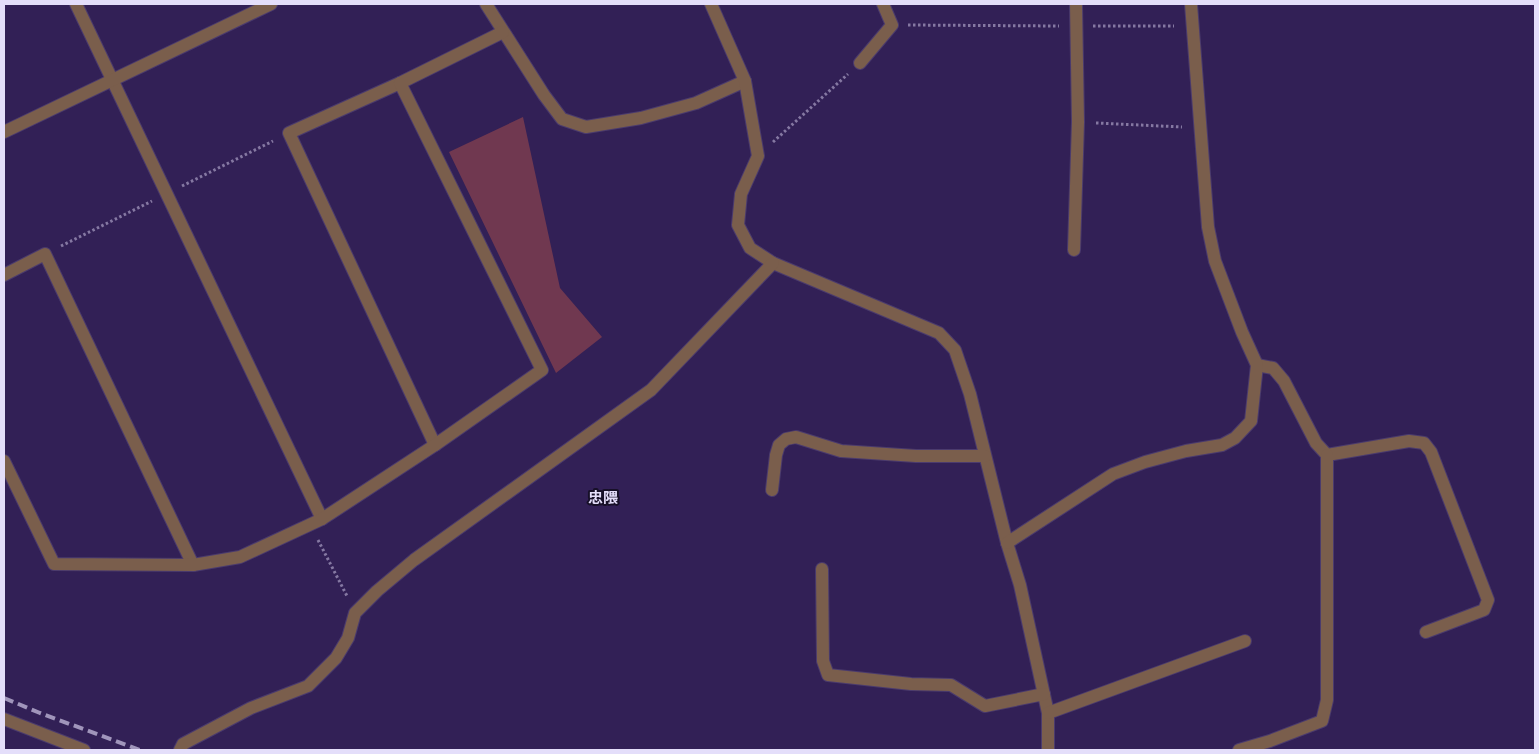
<svg xmlns="http://www.w3.org/2000/svg" width="1539" height="754" font-family="'IBM Plex Sans','Noto Sans JP',sans-serif">
<rect width="100%" height="100%" fill="#322056"/>
<path fill="#703850" d="M523,117L560,288L602,337L556,373L449,152Z"/>
<g fill="none" stroke-linecap="round" stroke-linejoin="round">
<defs>
<g id="minor">
<path d="M76,4L322,519"/>
<path d="M486,4L544,95L562,119L586,127L641,118L696,103L745,81"/>
<path d="M711,4L745,81L758,156L741,194L738,225L750,248L773,263L939,333L955,350L970,394L1007,543L1020,585L1048,713V750"/>
<path d="M860,63L892,25L883,4"/>
<path d="M400,83L289,133L435,445"/>
<path d="M4,132L271,4"/>
<path d="M1074,250L1078,122L1076,4"/>
<path d="M4,275L45,254L193,565"/>
<path d="M1257,365L1273,368L1284,381L1316,443L1327,455L1409,441L1424,443L1431,452L1488,600L1484,610L1426,632"/>
<path d="M4,461L54,564L193,565L240,557L322,519L435,445L542,370L400,83L503,32"/>
<path d="M772,490L776,455L779,445L786,439L796,437L841,451L916,456H985"/>
<path d="M1007,543L1113,474L1145,462L1186,451L1222,445L1235,438L1251,421L1257,365L1242,332L1215,261L1208,227L1191,4"/>
<path d="M822,569L823,661L828,675L911,684L951,685L985,706L1044,694"/>
<path d="M1048,713L1245,641"/>
<path d="M4,719L84,750"/>
<path d="M180,750L183,744L251,708L308,686L336,658L348,638L355,613L377,591L414,560L651,390L773,263"/>
<path d="M1239,750L1270,741L1322,721L1327,700V455"/>
</g>
</defs>
<use href="#minor" stroke="#4b3b6d" stroke-width="14"/>
<g stroke="#8578a2" stroke-width="3" stroke-dasharray="2.5 2.5" stroke-linecap="butt">
<path d="M908,25L1059,26"/>
<path d="M1093,26H1174"/>
<path d="M1096,123L1182,127"/>
<path d="M773,142L848,74"/>
<path d="M182,186L273,141"/>
<path d="M61,246L152,201"/>
<path d="M318,540L347,596"/>
</g>
<use href="#minor" stroke="#7a5e4c" stroke-width="12"/>
<path stroke="#a095bb" stroke-width="4" stroke-dasharray="10 5" stroke-linecap="butt" d="M4,698L40,713L140,750"/>
</g>
<g text-anchor="middle" stroke-width="4" stroke-linejoin="round" paint-order="stroke">
<g font-size="15" font-weight="bold" fill="#e4defa" stroke="#171028">
<text x="603" y="503">忠隈</text>
</g>
</g>
<rect width="1539" height="754" fill="none" stroke="#e4defa" stroke-width="10"/>
</svg>
